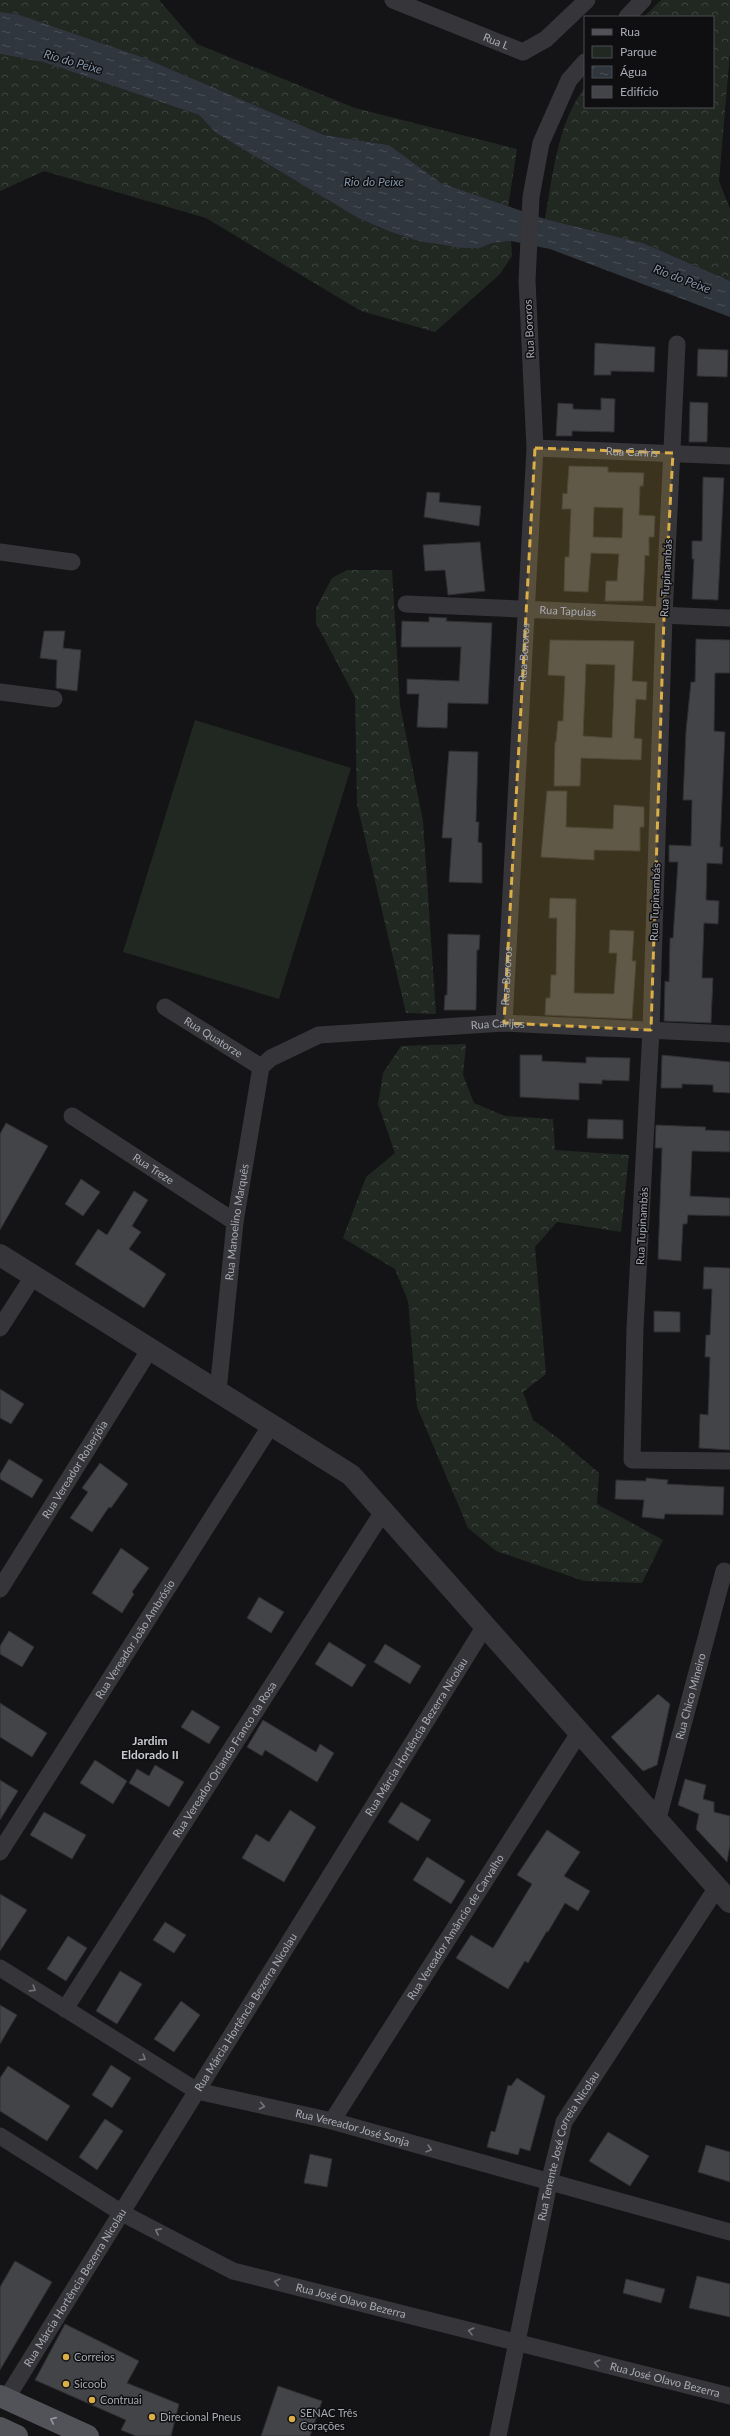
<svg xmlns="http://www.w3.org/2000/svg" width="730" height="2436" font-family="Lato,sans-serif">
<defs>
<pattern id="forest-crowns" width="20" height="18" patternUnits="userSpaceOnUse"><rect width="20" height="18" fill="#212822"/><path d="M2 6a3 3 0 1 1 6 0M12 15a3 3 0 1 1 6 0" fill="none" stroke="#3e4440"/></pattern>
<pattern id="water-ripples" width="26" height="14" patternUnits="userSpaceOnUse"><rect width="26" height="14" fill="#2f363d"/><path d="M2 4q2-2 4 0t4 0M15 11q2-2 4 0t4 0" fill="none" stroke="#4a5057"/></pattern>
</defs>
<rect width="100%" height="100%" fill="#141416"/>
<g fill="url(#forest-crowns)">
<path d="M0,0H159L197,44L355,108L517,149L508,207L441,183L389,145L324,135L142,57L17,14L0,12Z"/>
<path d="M661,0H730V52L719,181L730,209V281L643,243L545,219C553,175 557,124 585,87V107H713V17H644Z"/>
<path d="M0,54L43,62L199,115L216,133L358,218L388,231L418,241L480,248L492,243L511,241L512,256L500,274L435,332L361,311L206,218L44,171L0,191Z"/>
<path d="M347,570H392L400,705L423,821L436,1014L406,1013L357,804L355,697L316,623V608L332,578Z"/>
<path d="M466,1044L463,1075L474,1103L505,1116L553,1119L555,1150L629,1155L621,1232L557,1222L535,1247L546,1374L523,1392L533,1420L558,1438L599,1473L597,1504L663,1540L642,1583L584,1581L496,1551L468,1528L417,1407L408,1301L395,1269L343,1238L366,1177L395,1153L378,1104L383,1073L401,1046Z"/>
</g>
<path fill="#212822" d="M195,720L351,768L279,999L123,952Z"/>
<path fill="url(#water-ripples)" d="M0,12L17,14L142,57L324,135L389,145L441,183L545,219L643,243L730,281V317L550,249L511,241L492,243L480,248H464L418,241L388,231L358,218L216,133L199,115L43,62L0,54Z"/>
<g fill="#434448" stroke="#2f2e31" fill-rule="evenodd">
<path d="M595,343L655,347L654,372L611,371V375H594Z"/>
<path d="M698,349L728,350L727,377L697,376Z"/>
<path d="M601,398L615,399L614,432L572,431V436H556L558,403L573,404V409L601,410Z"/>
<path d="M690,402L708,403L707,442H689Z"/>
<path d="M569,466L608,467V472L644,473L643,486H640L639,515L655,516L654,537H649V556L645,555L643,601H605L606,581H617L619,554L591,553L588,592L564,591L565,557H569L571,509H562L563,493L567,494ZM594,507L623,508L622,538L593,537Z"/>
<path d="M703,477L724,478L718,600L692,599L694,559H692V541H702Z"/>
<path d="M427,492L440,493L439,502L481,506L479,526L424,517Z"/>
<path d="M480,542L485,591L448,595L445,570L425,571L423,545Z"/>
<path d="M429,617L447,618L446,621L492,623L488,704L448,703L447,728L417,727L419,694H407V679L459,681L461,647H401L402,621L429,622Z"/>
<path d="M44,631H65L63,648L81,650L77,691L56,688L57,660L40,658Z"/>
<path d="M696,639L730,640V673H715L714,731L725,732L720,847H723L722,864L707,863L706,900L719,901L718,924L704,923L702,978H713L711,1023L664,1021L665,981L669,982L670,938H673L678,862H669V845L691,846L692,800H683L686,731L691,682H695Z"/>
<path d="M550,640L634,641L632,681L647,682L646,700L636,699L634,738L642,739L641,760L581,758L580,786H554L555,742H556L558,721H563L565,676L548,675ZM586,664L615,665L612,738L583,736Z"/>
<path d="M449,751L478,752L476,822H479L478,842L482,843V883L449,882L452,838H442Z"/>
<path d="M547,791H567L566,827L613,829L614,805L644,807V827H640V851L594,850V860L541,857Z"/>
<path d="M550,898L576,899L574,993L614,994L617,953H609L610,930L634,931L632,961H636L632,1019L545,1015L546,998H550L551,975H556L557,918H549Z"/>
<path d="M448,934L480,935L479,950H477L476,1010H444L445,995H447Z"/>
<path d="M520,1055H542V1061L586,1063V1057L630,1058L629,1081L602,1080V1084L579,1083V1100L520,1097Z"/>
<path d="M662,1055L730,1062V1093L713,1092V1085L682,1084V1088H661Z"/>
<path d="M588,1119L623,1120V1139L587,1138Z"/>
<path d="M6,1123L48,1146L0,1230V1134Z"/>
<path d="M656,1125L706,1127L705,1130L730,1131V1152L692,1151L690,1196L730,1198V1216L688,1215L687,1224H683L681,1261L658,1259L662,1148H655Z"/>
<path d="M81,1179L100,1192L83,1216L65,1204Z"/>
<path d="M134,1191L148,1200L132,1226L141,1232L129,1249L166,1274L144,1308L75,1264L98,1229L107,1235Z"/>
<path d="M704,1267L730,1268V1450L699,1448L700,1414L708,1415L710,1357H705L706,1335H710L712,1289H703Z"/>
<path d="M654,1311L680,1312V1332H654Z"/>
<path d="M0,1389L24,1404L11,1424L0,1418Z"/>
<path d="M9,1459L43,1480L32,1498L0,1479V1474Z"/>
<path d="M100,1463L128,1484L111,1508L109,1507L92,1532L70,1518L88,1492L82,1488Z"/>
<path d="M646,1478L668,1480L667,1484L724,1487L723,1515L665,1514L664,1519L642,1517L644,1500L615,1499L616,1480L646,1481Z"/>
<path d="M121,1548L149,1568L132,1592L134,1594L122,1613L92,1593Z"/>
<path d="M259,1597L284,1612L271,1633L247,1618Z"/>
<path d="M9,1631L34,1647L22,1667L0,1654V1646Z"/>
<path d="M329,1642L366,1665L352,1687L315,1664Z"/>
<path d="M385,1644L421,1666L410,1684L374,1662Z"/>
<path d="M658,1694L670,1704L657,1765L643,1771L611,1737Z"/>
<path d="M0,1703L47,1733L32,1757L0,1737Z"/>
<path d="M192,1710L220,1727L209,1744L181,1727Z"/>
<path d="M263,1720L316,1752L320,1744L334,1753L317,1782L265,1750L262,1756L247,1747Z"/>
<path d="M95,1760L127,1781L113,1804L80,1783Z"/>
<path d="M155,1765L184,1782L169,1807L129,1783L137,1769L149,1776Z"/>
<path d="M685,1779L706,1785L703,1799L714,1802V1812L730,1816V1845L727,1862L696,1829L699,1814L678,1805Z"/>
<path d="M0,1780L18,1791L0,1820Z"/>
<path d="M401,1802L431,1820L418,1841L388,1822Z"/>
<path d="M290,1810L316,1827L284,1882L242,1858L256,1834L269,1842Z"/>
<path d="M44,1812L86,1835L72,1859L30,1835Z"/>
<path d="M547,1830L580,1852L564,1876L590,1891L578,1911L565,1903L548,1932L547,1931L528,1963L525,1961L508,1989L456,1958L471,1935L493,1948L532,1884L517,1875Z"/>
<path d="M427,1857L465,1881L451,1904L413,1880Z"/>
<path d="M0,1894L27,1910L0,1951Z"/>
<path d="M165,1922L186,1935L174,1953L153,1940Z"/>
<path d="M68,1936L87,1948L66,1981L47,1969Z"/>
<path d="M120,1971L142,1984L117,2024L96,2011Z"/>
<path d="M181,2001L200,2015L174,2052L154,2039Z"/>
<path d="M0,2005L17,2015L0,2044Z"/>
<path d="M111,2065L131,2078L112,2108L92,2095Z"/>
<path d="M8,2066L70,2106L47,2141L0,2111V2078Z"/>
<path d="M517,2078L545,2096L530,2151L520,2148L518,2155L487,2147L491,2131L495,2132L508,2085L511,2086Z"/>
<path d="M105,2119L123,2131L97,2170L79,2157Z"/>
<path d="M608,2132L649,2156L630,2186L589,2161Z"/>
<path d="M706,2145L730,2152V2182L698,2172Z"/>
<path d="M310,2154L332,2159L327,2187L304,2183Z"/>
<path d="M15,2261L52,2282L0,2370V2287Z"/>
<path d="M697,2276L730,2284V2317L689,2308Z"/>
<path d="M626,2279L665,2289L661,2303L623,2293Z"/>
<path d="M65,2324L139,2361L127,2383L179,2404L171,2436H136L121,2430L126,2420L35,2380Z"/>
<path d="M278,2386L322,2401L310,2436H261Z"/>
</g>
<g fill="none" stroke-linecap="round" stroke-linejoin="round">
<g stroke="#36363a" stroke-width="17">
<path id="s1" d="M393,0L523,52L546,39L587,0"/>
<path d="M627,17L643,0"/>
<path d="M677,344L664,616L651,1030L635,1328L632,1460L730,1461"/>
<path id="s2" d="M535,448L730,456"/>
<path d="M0,552L72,562"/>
<path id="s3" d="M406,604L730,618"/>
<path d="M0,692L54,699"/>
<path id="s4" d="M165,1007L261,1067"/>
<path id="s5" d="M504,1023L535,448L527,281L531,197L541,143L569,80L585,62"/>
<path id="s6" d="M72,1116L235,1222"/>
<path d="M0,1328L34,1275"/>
<path id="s7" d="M218,1391L235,1222L261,1067L271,1058L319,1035L504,1023L730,1034"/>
<path id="s8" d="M0,1589L150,1349"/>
<path id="s9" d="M657,1822L724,1571"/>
<path id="s10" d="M0,1852L271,1425"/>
<path id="s11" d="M0,1968L197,2091L332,2121L730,2232"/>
<path id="s12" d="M65,2009L384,1510"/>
<path id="s13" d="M332,2121L579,1733"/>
<path id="s14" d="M0,2136L122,2213L233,2271L730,2396"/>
<path id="s15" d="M6,2399L485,1626"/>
<path id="s16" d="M498,2436L549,2183L564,2122L716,1889"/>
</g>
<path stroke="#36363a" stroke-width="22" d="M0,1255L351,1475L730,1902"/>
<g stroke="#525359" stroke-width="22">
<path d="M0,2396L88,2436"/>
<path d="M0,2428L17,2436"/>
</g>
</g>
<defs><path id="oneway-chevron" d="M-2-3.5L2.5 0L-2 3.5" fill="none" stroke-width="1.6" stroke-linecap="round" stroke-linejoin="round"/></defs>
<g stroke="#75767d">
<use href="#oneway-chevron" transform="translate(33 1989) rotate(32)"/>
<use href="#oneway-chevron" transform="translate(143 2058) rotate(32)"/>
<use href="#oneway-chevron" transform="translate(262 2106) rotate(12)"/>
<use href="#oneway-chevron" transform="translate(429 2149) rotate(16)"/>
<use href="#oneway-chevron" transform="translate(158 2231) rotate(-152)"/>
<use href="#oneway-chevron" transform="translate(277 2282) rotate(-166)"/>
<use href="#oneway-chevron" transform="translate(471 2331) rotate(-166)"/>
<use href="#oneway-chevron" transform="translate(597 2363) rotate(-166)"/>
</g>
<use stroke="#9799a2" href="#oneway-chevron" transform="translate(53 2420) rotate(-156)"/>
<path fill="#dbae47" fill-opacity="0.2" stroke="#dbae47" stroke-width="3" stroke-dasharray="8 5" stroke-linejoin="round" d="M535,448L673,453L664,616L651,1030L504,1023Z"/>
<g fill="#dbae47" stroke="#0f0f11" stroke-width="1.5">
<circle cx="66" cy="2357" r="4"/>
<circle cx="66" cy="2384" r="4"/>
<circle cx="92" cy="2400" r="4"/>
<circle cx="152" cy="2417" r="4"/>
<circle cx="292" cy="2419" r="4"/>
</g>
<g text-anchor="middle" stroke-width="3" stroke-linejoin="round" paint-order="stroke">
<g font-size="11" fill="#a8abb4" stroke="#0f0f11">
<text dy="4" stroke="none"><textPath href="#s1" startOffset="111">Rua L</textPath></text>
<text transform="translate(529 329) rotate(-93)" y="4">Rua Bororos</text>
<text dy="4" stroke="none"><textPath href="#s2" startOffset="97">Rua Cariris</textPath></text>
<text transform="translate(666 578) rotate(-87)" y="4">Rua Tupinambás</text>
<text dy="4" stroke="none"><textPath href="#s3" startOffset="162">Rua Tapuias</textPath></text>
<text dy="4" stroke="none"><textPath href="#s5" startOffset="371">Rua Bororos</textPath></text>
<text transform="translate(655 902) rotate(-88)" y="4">Rua Tupinambás</text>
<text dy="4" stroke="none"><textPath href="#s5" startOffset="47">Rua Bororos</textPath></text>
<text dy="4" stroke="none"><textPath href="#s7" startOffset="573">Rua Carijos</textPath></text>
<text dy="4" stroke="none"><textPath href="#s4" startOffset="57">Rua Quatorze</textPath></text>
<text dy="4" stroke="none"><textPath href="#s6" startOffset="97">Rua Treze</textPath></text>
<text dy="4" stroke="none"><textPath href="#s7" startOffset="170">Rua Manoelino Marquês</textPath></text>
<text transform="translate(642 1226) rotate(-87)" y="4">Rua Tupinambás</text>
<text dy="4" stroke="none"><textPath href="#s8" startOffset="141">Rua Vereador Roberjóia</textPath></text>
<text dy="4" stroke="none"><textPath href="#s10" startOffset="252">Rua Vereador João Ambrósio</textPath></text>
<text dy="4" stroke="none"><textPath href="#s9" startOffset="130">Rua Chico Mineiro</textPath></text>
<text dy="4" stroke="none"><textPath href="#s15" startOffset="779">Rua Márcia Hortência Bezerra Nicolau</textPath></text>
<text dy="4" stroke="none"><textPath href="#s12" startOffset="296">Rua Vereador Orlando Franco da Rosa</textPath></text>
<text dy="4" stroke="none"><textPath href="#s13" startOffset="230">Rua Vereador Amâncio de Carvalho</textPath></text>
<text dy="4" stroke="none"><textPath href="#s15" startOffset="455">Rua Márcia Hortência Bezerra Nicolau</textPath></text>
<text dy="4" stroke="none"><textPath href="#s11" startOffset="392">Rua Vereador José Sonja</textPath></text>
<text dy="4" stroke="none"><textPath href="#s16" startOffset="300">Rua Tenente José Correia Nicolau</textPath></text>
<text dy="4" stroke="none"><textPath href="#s15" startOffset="131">Rua Márcia Hortência Bezerra Nicolau</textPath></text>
<text dy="4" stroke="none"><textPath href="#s14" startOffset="391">Rua José Olavo Bezerra</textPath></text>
<text dy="4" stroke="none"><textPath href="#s14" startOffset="715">Rua José Olavo Bezerra</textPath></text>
</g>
<g font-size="11" fill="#a8abb4" stroke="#0f0f11" text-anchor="start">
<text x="74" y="2361">Correios</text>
<text x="74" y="2388">Sicoob</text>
<text x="100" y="2404">Contruai</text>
<text x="300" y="2417">SENAC Três<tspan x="300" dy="13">Corações</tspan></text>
<text x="160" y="2421">Direcional Pneus</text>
</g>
<g font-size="12" font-style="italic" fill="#8397ab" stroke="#0f0f11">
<text transform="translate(73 62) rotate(16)" y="4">Rio do Peixe</text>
<text x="374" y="186">Rio do Peixe</text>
<text transform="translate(682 279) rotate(21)" y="4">Rio do Peixe</text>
</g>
<g font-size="12" font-weight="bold" fill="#c8cad1" stroke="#0f0f11">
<text x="150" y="1745">Jardim<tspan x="150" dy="14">Eldorado II</tspan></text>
</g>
</g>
<rect x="584" y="16" width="130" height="92" fill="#0f0f11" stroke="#4c4d52"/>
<rect x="592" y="29" width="20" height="6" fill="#525359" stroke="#4c4d52"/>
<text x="620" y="36" font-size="12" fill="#a8abb4">Rua</text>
<rect x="592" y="46" width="20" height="12" fill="#212822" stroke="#4c4d52"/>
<text x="620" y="56" font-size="12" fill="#a8abb4">Parque</text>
<rect x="592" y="66" width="20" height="12" fill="url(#water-ripples)" stroke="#4c4d52"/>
<text x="620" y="76" font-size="12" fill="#a8abb4">Água</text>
<rect x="592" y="86" width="20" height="12" fill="#434448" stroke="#4c4d52"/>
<text x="620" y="96" font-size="12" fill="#a8abb4">Edifício</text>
</svg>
